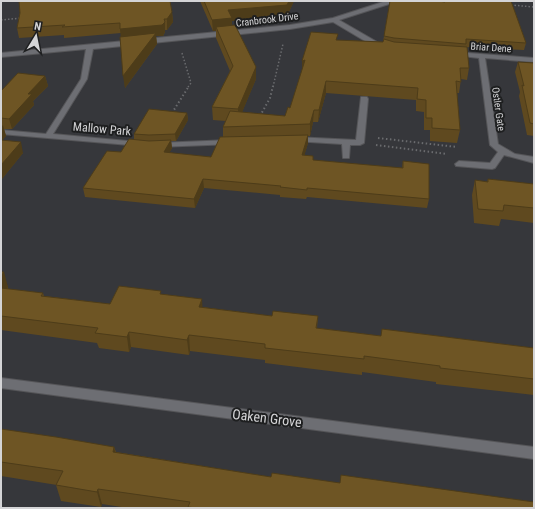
<svg xmlns="http://www.w3.org/2000/svg" width="535" height="509" font-family="'Roboto Condensed',sans-serif">
<rect width="100%" height="100%" fill="#36373b"/>
<g fill="none" stroke-linecap="round" stroke-linejoin="round">
<defs>
<g id="minor">
<path d="M386,1H393L389,4L339,20L384,46L381,48L370,44L333,22L290,29L93,49L87,79L53,134L138,142H141V146L1,134V130L46,134L81,79L86,49L1,57V53L290,25L333,18Z"/>
<path d="M455,52L534,58V62L485,58L498,144L515,154L534,157V163L504,155L495,168L492,169L456,166L455,164L459,161L490,163L498,152L490,145L479,58L453,55L452,54Z"/>
<path d="M361,97H367L368,99L364,143L360,145H350L349,158H343L342,144L294,141L290,139L294,137L356,140Z"/>
<path d="M230,140L234,142L233,144L158,147L154,145L158,143Z"/>
<path d="M1,378L534,447V459L1,388Z"/>
</g>
</defs>
<use href="#minor" stroke="#555558" stroke-width="2"/>
<g stroke="#6a6b6e" stroke-width="1.5" stroke-dasharray="1.5 2" stroke-linecap="butt">
<path d="M511,5L534,7"/>
<path d="M1,20L22,18"/>
<path d="M182,53L191,83L188,87"/>
<path d="M273,87L283,44"/>
</g>
<g stroke="#6a6b6e" stroke-width="2" stroke-dasharray="1.5 2.5" stroke-linecap="butt">
<path d="M172,113L189,86"/>
<path d="M260,116L270,98L273,86"/>
<path d="M378,138L457,147"/>
<path d="M376,145L447,154"/>
</g>
<use href="#minor" fill="#6d6e73" fill-rule="evenodd"/>
</g>
<g fill="#5f491f">
<path d="M200,1H294L287,16L232,21V25L256,79L242,112L285,116L290,108L337,40L383,42L390,1L443,2V1H511L526,43L524,50L465,47L469,68L467,80L461,79L459,93H457L460,130L457,143L430,141V130H424V112L416,111V100L326,93L318,122H313L310,136H308V143L304,156L313,160L402,168L403,161L429,199L427,208L307,197L306,199L280,197V195L204,188L195,208L85,197L83,188L134,139V134L187,113L188,120L176,141H171L172,148L169,153L211,157L223,137V127L226,121L213,120L212,107L230,71L216,38V31H213Z"/>
<path d="M172,12L173,22L167,30H165V32L163,36H156L157,44L125,88L121,33L64,38V35L19,38L17,28L20,13Z"/>
<path d="M518,62L534,63V136L527,135L519,96L520,92L515,72Z"/>
<path d="M45,76L48,86L33,101L34,105L12,129H4L6,136L2,140L23,153L1,180V91Z"/>
<path d="M488,179L534,184V223L501,219L499,226L474,223L472,195L475,180L487,182Z"/>
<path d="M1,272L8,287V289L43,293L44,296L110,304L161,294L202,299V307L272,316H318L317,328L381,336L382,329L534,348V395L436,384V382L362,372V375L265,363V360L190,351L189,355L131,347L129,352L99,348L97,343L1,330Z"/>
<path d="M1,429L114,447L116,452L271,477L340,483L534,508H128L102,504L101,507L61,501L56,485H57L1,476Z"/>
</g>
<g fill="#4d3c19">
<path d="M289,1H294L287,16L232,21V29L216,27V31H213L212,20L228,10Z"/>
<path d="M172,12L173,22L167,30V19Z"/>
<path d="M165,22V32L163,36H156L157,44L125,88L123,76L121,40L120,29Z"/>
<path d="M305,60L302,72V61Z"/>
<path d="M256,67V79L238,122V109Z"/>
<path d="M45,76L48,86L33,101L34,105L12,129L9,119L28,94Z"/>
<path d="M326,81V93L318,122L319,110Z"/>
<path d="M314,110L313,122L310,136V124Z"/>
<path d="M187,113L188,120L176,141L175,134Z"/>
<path d="M3,125L6,136L1,142V128Z"/>
<path d="M308,135V143L302,164V155Z"/>
<path d="M171,140L172,148L165,161L164,152Z"/>
<path d="M21,142L23,153L1,180V165Z"/>
<path d="M203,179L204,188L195,208L194,199Z"/>
<path d="M4,272L8,287L1,298V276Z"/>
<path d="M202,299L203,314L199,307Z"/>
<path d="M129,332L131,347L129,352L127,337Z"/>
<path d="M189,335L190,351L189,355L187,340Z"/>
<path d="M114,447L118,463L113,452Z"/>
<path d="M98,489L102,504L101,507L97,492Z"/>
</g>
<g fill="#6e5524" stroke="#4d3c19">
<path d="M19,1H170L172,12L167,19H164L165,22L162,25L120,29V23L62,27L65,25L17,28L20,13Z"/>
<path d="M204,1H289L287,5L228,10L232,18L212,20Z"/>
<path d="M390,1H438L445,2V1H511L526,43L466,39V44L394,38L384,36Z"/>
<path d="M235,25L256,67L238,109L212,107L233,66L216,27Z"/>
<path d="M311,32L338,34L336,40L383,42L384,39L394,42L467,47L469,68H460L461,82L456,81L460,130L432,128V118H426V100L417,99L418,88L326,81L319,110H314L310,124L223,127L230,111L285,116L288,107L290,108L305,60L302,61Z"/>
<path d="M156,33L123,76L120,37Z"/>
<path d="M518,62L534,63V124L530,123L522,85L524,86Z"/>
<path d="M18,73L45,76L28,94H32L9,119L1,118V91Z"/>
<path d="M149,109L187,113L175,134L149,135L134,134Z"/>
<path d="M308,135L302,155L313,156V160L403,168V161L429,164V199L307,188V190L280,187L281,186L203,179L194,199L83,188L107,151L121,152L129,139L149,141L171,140L164,152L211,157L220,137Z"/>
<path d="M1,140L21,142L1,165Z"/>
<path d="M488,179L534,184V208L504,205L503,211L478,209L475,180L488,182Z"/>
<path d="M1,272H4L1,276Z"/>
<path d="M119,286L161,291L160,294L202,299L199,307L272,316L273,311L318,316L316,328L381,336L382,329L534,348V379L440,368V366L364,356V359L265,348V344L189,335L187,340L129,332L127,337L95,333L98,328L1,316V288L43,293L41,296L110,304Z"/>
<path d="M1,429L56,437L114,447L113,452L271,477L272,473L340,483L341,475L534,502V508H196L188,507L190,502L98,489L97,492L56,485L63,471L1,462Z"/>
</g>
<g text-anchor="middle" stroke-width="4" stroke-linejoin="round" paint-order="stroke">
<g font-size="10" fill="#d4d4d6" stroke="#1e1f20">
<text transform="translate(267 19) rotate(-7)" y="4">Cranbrook Drive</text>
<text transform="translate(491 47) rotate(4)" y="4">Briar Dene</text>
<text transform="translate(499 109) rotate(82)" y="4">Ostler Gate</text>
</g>
<g font-size="12" fill="#d4d4d6" stroke="#1e1f20">
<text transform="translate(102 129) rotate(5)" y="4">Mallow Park</text>
</g>
<g font-size="14" fill="#d4d4d6" stroke="#1e1f20">
<text transform="translate(267 418) rotate(7)" y="5">Oaken Grove</text>
</g>
</g>
<rect width="535" height="509" fill="none" stroke="#d4d4d6" stroke-width="4"/>
<g transform="translate(36 36) rotate(10)" stroke="#1e1f20" stroke-width="3" paint-order="stroke">
<path d="M0-3L7 15L0 10L-7 15Z" fill="#d4d4d6"/>
<text y="-6" font-size="11" font-weight="bold" text-anchor="middle" fill="#d4d4d6">N</text>
</g>
</svg>
